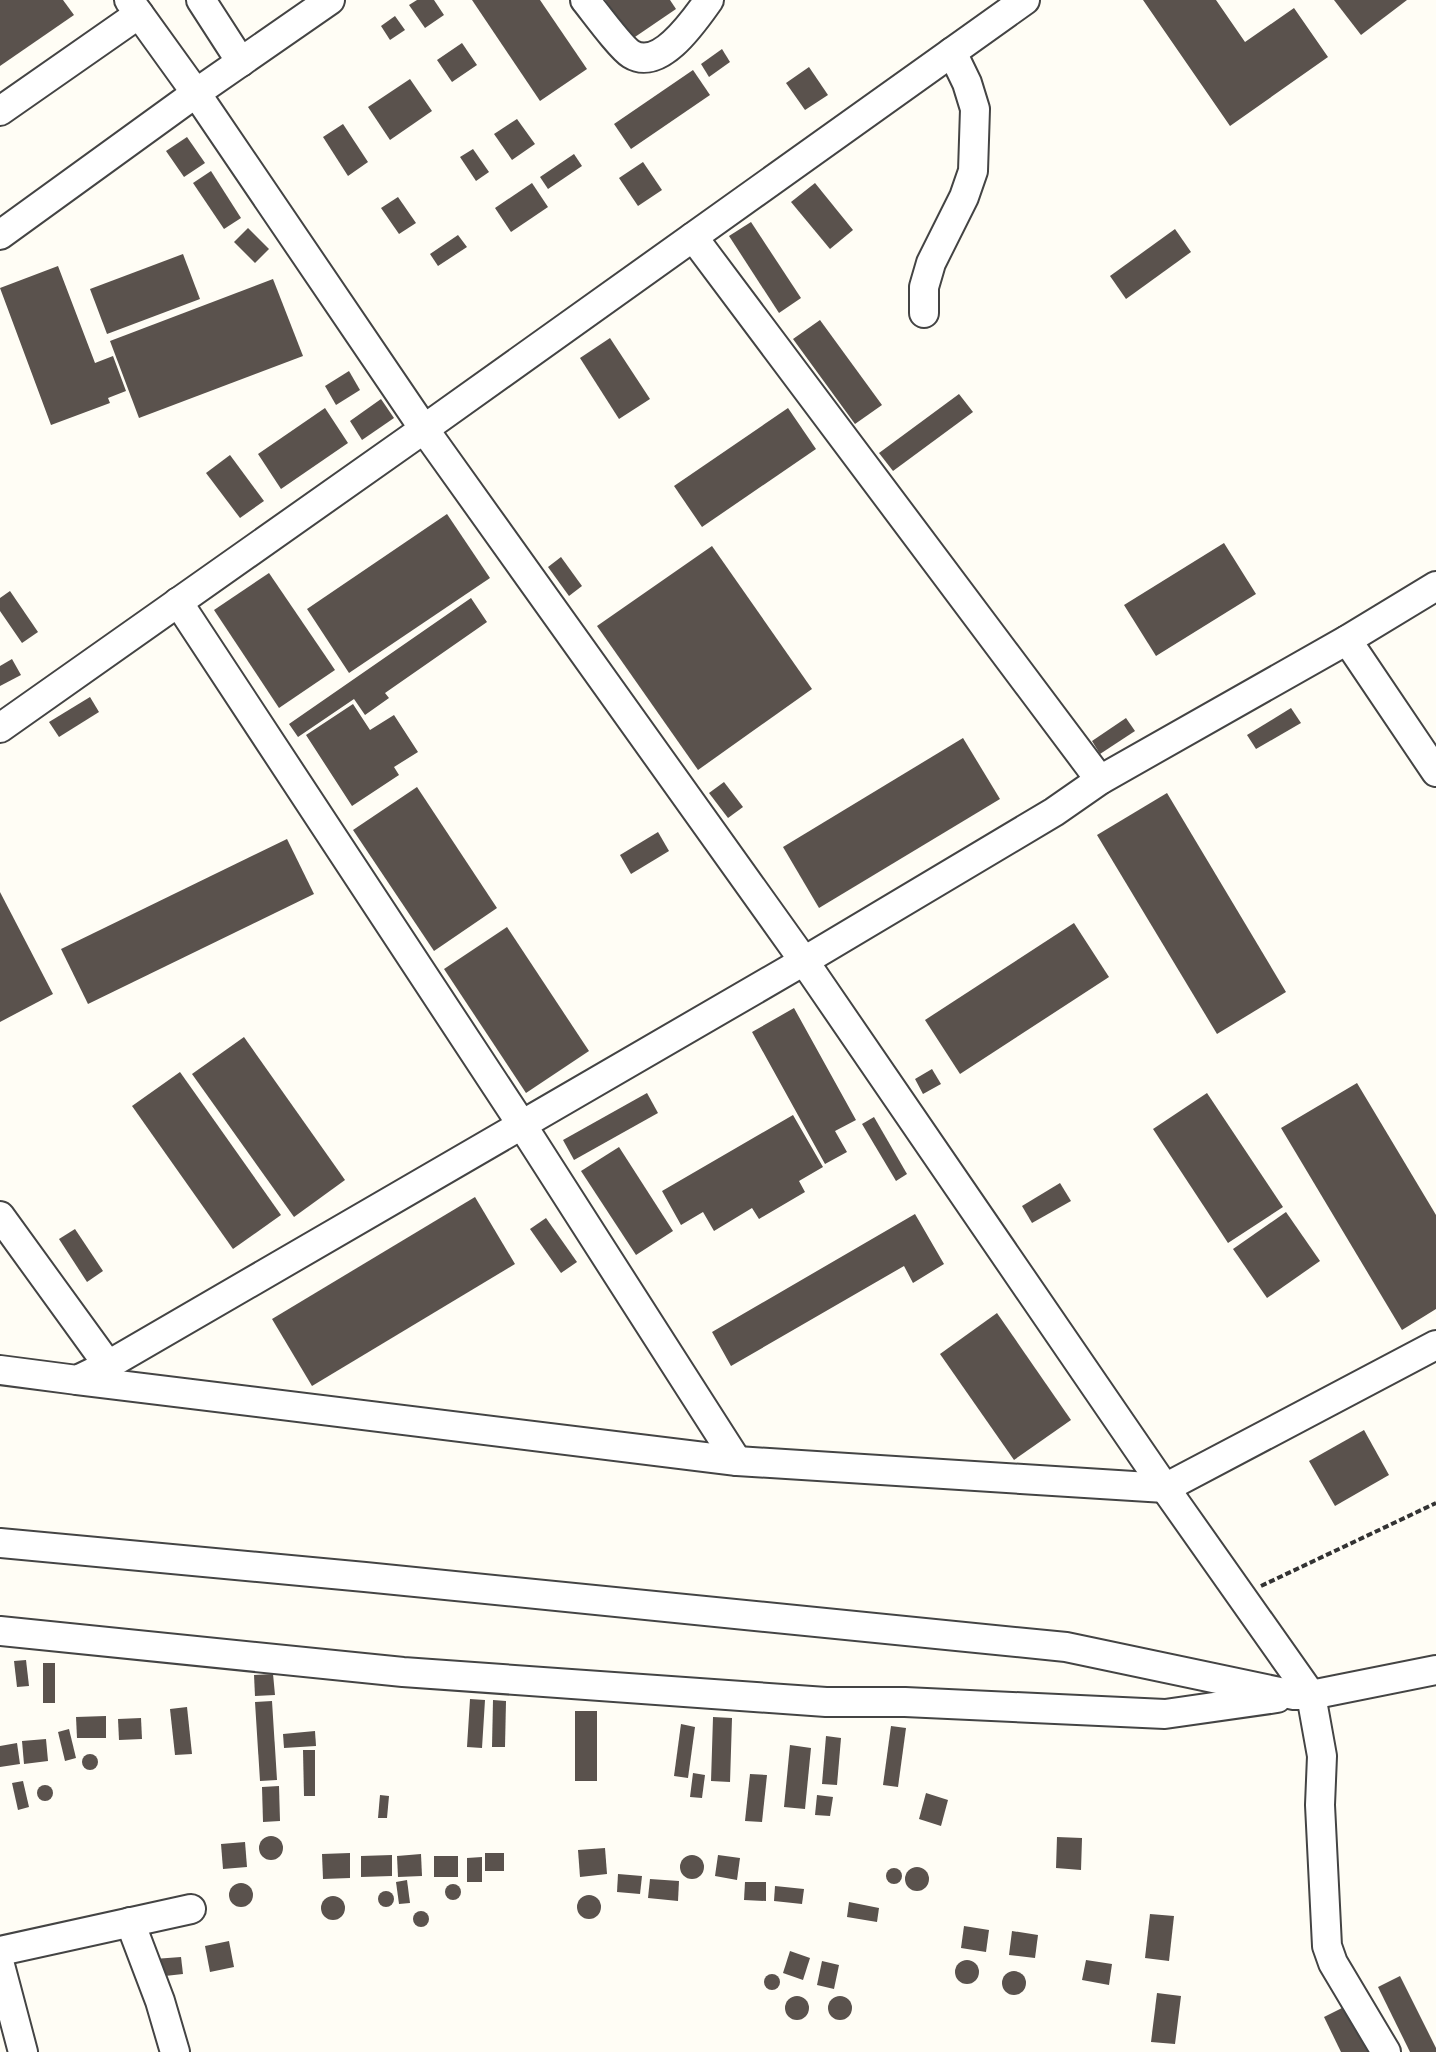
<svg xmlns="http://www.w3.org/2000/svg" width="1436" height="2052" font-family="Georgia,serif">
<rect width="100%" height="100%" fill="#fffdf5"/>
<g fill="#5a524d">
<path d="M0,0H63L74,15L0,66Z"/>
<path d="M417,0H434L444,15L425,28L409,5Z"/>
<path d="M472,0H540L587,69L540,101Z"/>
<path d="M605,0H670L676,9L632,39Z"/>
<path d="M1143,0H1216L1245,42L1294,8L1328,57L1230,126Z"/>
<path d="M1334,0H1407L1361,35Z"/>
<path d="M395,16L405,30L390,40L381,26Z"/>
<path d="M462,43L477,65L452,82L437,60Z"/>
<path d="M722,49L730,62L709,77L701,64Z"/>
<path d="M809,67L828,95L805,110L786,83Z"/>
<path d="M693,70L710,95L631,149L614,124Z"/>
<path d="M410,79L432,111L390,140L368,107Z"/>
<path d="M517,119L535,144L512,160L494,134Z"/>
<path d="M343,124L368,162L348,176L323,137Z"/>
<path d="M187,137L205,163L184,177L166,151Z"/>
<path d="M473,149L489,172L476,181L460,157Z"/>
<path d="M574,154L582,166L548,189L540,177Z"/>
<path d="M643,162L662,190L638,206L619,178Z"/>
<path d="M211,171L241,218L224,229L193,183Z"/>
<path d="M532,183L548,207L511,232L495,208Z"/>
<path d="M815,183L853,230L830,249L791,202Z"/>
<path d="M398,197L416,223L399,234L381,208Z"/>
<path d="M751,222L801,298L779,313L729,236Z"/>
<path d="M248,228L269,249L255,263L234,242Z"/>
<path d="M1175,229L1191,252L1126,299L1110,276Z"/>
<path d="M458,235L467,247L438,266L430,254Z"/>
<path d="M183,254L200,299L107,334L90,289Z"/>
<path d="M58,266L95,363L113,356L126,391L108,398L110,403L51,425L0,288Z"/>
<path d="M273,279L303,356L139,418L110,341Z"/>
<path d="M820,320L882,405L855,424L793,339Z"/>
<path d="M610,338L650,399L619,419L580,358Z"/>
<path d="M349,371L360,390L336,405L325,386Z"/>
<path d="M959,394L973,412L893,471L879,453Z"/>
<path d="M381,399L394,418L362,440L350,421Z"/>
<path d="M325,408L348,443L281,489L258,454Z"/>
<path d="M788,408L816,449L702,527L674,486Z"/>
<path d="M230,455L264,501L240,518L206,473Z"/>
<path d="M447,514L490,578L349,673L307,609Z"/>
<path d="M1224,543L1256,594L1156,656L1124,605Z"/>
<path d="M712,546L812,689L698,770L597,626Z"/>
<path d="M561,557L582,586L569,596L548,567Z"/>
<path d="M269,573L335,670L279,708L214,610Z"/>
<path d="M10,591L38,632L22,643L0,611V598Z"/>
<path d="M471,598L487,622L385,693L389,698L365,715L354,699L298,737L289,724Z"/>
<path d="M12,659L21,675L0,686V666Z"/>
<path d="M90,697L99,712L59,737L49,722Z"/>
<path d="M353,704L370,730L394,715L418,752L394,767L399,775L352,806L306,735Z"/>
<path d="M1291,708L1301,723L1256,749L1247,735Z"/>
<path d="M1126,718L1135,731L1100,754L1092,741Z"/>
<path d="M963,738L1000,799L819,908L783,847Z"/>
<path d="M724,782L743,807L728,818L709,793Z"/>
<path d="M417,787L497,908L434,951L353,830Z"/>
<path d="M1167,793L1286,992L1217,1034L1097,835Z"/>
<path d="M658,832L669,851L631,874L620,855Z"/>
<path d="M287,839L314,894L88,1004L61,949Z"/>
<path d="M0,892L53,994L0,1022Z"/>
<path d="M1074,923L1109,977L960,1074L925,1020Z"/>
<path d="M507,927L589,1051L526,1093L444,969Z"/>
<path d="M794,1008L856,1120L835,1131L847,1152L825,1164L752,1032Z"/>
<path d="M244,1037L345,1180L294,1217L192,1074Z"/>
<path d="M932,1069L941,1084L923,1094L915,1079Z"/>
<path d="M180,1072L281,1215L233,1249L132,1106Z"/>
<path d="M1357,1083L1436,1215V1309L1402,1330L1281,1128Z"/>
<path d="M647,1093L658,1113L574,1160L563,1140Z"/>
<path d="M1207,1093L1283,1207L1228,1243L1153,1129Z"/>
<path d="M793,1115L823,1167L799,1181L805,1192L759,1219L752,1208L714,1231L703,1212L681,1225L662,1191Z"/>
<path d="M874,1117L907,1174L896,1181L862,1124Z"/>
<path d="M619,1147L673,1231L636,1255L581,1171Z"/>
<path d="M1060,1183L1071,1201L1032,1223L1022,1206Z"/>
<path d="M475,1197L515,1264L312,1386L272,1319Z"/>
<path d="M1286,1212L1320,1261L1267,1298L1233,1249Z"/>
<path d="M915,1214L944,1264L913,1283L904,1266L731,1366L712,1332Z"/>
<path d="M546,1218L577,1262L561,1273L530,1229Z"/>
<path d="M75,1229L103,1271L87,1282L59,1239Z"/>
<path d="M997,1313L1071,1420L1014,1460L940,1354Z"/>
<path d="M1364,1430L1389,1475L1335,1506L1309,1461Z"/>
<path d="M26,1660L29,1686L17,1687L14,1661Z"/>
<rect x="43" y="1663" width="12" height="40"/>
<path d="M273,1674L275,1695L255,1696L254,1675Z"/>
<path d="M470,1699L485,1700L482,1748L467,1747Z"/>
<path d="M493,1700L506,1701L505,1747H492Z"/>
<path d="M272,1701L277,1780L260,1781L255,1702Z"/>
<path d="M187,1707L192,1754L175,1755L170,1709Z"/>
<rect x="575" y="1711" width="22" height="70"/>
<path d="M106,1716V1738H77L76,1717Z"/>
<path d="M713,1717L732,1718L730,1782L711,1781Z"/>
<path d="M141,1718L142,1739L119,1740L118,1719Z"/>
<path d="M681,1724L695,1727L688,1778L674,1776Z"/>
<path d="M891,1726L906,1728L898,1787L883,1785Z"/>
<path d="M69,1729L76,1758L65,1761L58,1732Z"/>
<path d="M315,1731L316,1746L284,1748L283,1734Z"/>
<path d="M826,1736L841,1738L837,1785L822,1784Z"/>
<path d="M46,1739L48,1761L24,1764L22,1741Z"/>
<path d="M17,1743L20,1764L0,1767V1746Z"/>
<path d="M790,1745L811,1748L805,1809L784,1807Z"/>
<path d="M303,1750H315V1796H304Z"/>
<circle cx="90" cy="1762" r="8"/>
<path d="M693,1773L705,1775L702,1798L690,1797Z"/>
<path d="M750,1774L767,1775L762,1822L745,1821Z"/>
<path d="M23,1781L29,1807L18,1810L12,1783Z"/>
<circle cx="45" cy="1793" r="8"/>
<path d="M279,1786L280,1821L263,1822L262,1787Z"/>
<path d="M926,1793L948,1800L941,1826L919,1819Z"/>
<path d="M380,1795L389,1796L387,1818H378Z"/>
<path d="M817,1795L833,1797L830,1816L815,1815Z"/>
<circle cx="271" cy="1848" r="12"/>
<path d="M1057,1837L1082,1838L1081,1870L1056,1868Z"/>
<path d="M245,1842L247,1867L223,1869L221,1844Z"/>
<path d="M605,1848L607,1874L580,1877L578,1850Z"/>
<path d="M350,1853V1878L323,1879L322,1854Z"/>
<rect x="485" y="1853" width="19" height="18"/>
<path d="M421,1854L422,1876L398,1877L397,1856Z"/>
<path d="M392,1855V1876L361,1877V1856Z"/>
<path d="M718,1855L740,1858L737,1880L715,1876Z"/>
<circle cx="692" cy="1867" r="12"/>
<rect x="434" y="1856" width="24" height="21"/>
<path d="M482,1857V1882H467V1858Z"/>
<circle cx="917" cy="1879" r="12"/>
<circle cx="894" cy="1876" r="8"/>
<path d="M618,1874L642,1876L640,1894L617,1892Z"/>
<path d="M650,1879L679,1881L678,1901L648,1898Z"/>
<path d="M407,1880L410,1903L399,1904L396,1882Z"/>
<path d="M745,1882H766V1901L744,1900Z"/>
<circle cx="241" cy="1895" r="12"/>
<circle cx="453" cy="1892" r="8"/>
<path d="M775,1886L804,1889L802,1904L774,1901Z"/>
<circle cx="386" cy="1899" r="8"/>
<circle cx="589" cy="1907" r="12"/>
<circle cx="333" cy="1908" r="12"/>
<path d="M849,1902L879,1908L877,1922L847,1917Z"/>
<circle cx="421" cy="1919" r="8"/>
<path d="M1150,1914L1174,1916L1169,1961L1145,1958Z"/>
<path d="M964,1926L989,1930L986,1952L961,1948Z"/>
<path d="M1012,1931L1038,1935L1035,1958L1009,1955Z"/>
<path d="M229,1941L234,1967L210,1972L205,1946Z"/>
<path d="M790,1951L810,1958L803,1980L783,1973Z"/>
<path d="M181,1957L183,1974L156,1977L154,1959Z"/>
<path d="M1086,1960L1112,1964L1109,1985L1082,1980Z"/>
<circle cx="967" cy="1972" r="12"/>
<path d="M822,1961L839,1965L834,1989L817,1985Z"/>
<circle cx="1014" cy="1983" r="12"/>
<circle cx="772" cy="1982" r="8"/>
<path d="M1400,1976L1436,2048V2052H1410L1378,1987Z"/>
<path d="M1157,1993L1181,1996L1175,2044L1151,2042Z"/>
<circle cx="797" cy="2008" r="12"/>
<circle cx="840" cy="2008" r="12"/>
<path d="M1346,2006L1369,2052H1341L1324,2017Z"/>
</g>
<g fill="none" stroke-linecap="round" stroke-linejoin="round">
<defs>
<g id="minor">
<path d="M129,0L196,93L424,429L804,961L1165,1488L1311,1695L1322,1756L1320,1805L1327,1946L1333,1963L1386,2052"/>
<path d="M201,0L241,62"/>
<path d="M585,0C594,11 621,48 631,54C660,72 694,21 709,0"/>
<path d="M0,111L139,14"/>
<path d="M0,235L196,93L330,0"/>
<path d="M693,237L1100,780"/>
<path d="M924,313V287L931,263L964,197L973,171L975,109L967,83L952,52"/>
<path d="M178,602L522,1125L737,1461"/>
<path d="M1347,640L1436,772"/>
<path d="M0,728L424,429L1025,0"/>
<path d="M0,1216L108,1365"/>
<path d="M0,1370L77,1380L108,1365L804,961L1054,812L1100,780L1347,640L1436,586"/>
<path d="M77,1380L737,1461L1165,1488L1436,1345"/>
<path d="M0,1543L365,1577L1066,1647L1294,1695H1311L1436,1670"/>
<path d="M0,1631L403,1672L826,1702H905L1165,1714L1277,1698"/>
<path d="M130,1922L160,2001L175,2052"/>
<path d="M0,1951L191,1909"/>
<path d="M0,1965L23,2052"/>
</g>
</defs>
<use href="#minor" stroke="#444" stroke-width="32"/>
<path stroke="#333" stroke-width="4" stroke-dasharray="6 3" stroke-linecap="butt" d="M1261,1586L1436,1503"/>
<use href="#minor" stroke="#fff" stroke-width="28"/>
</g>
</svg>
